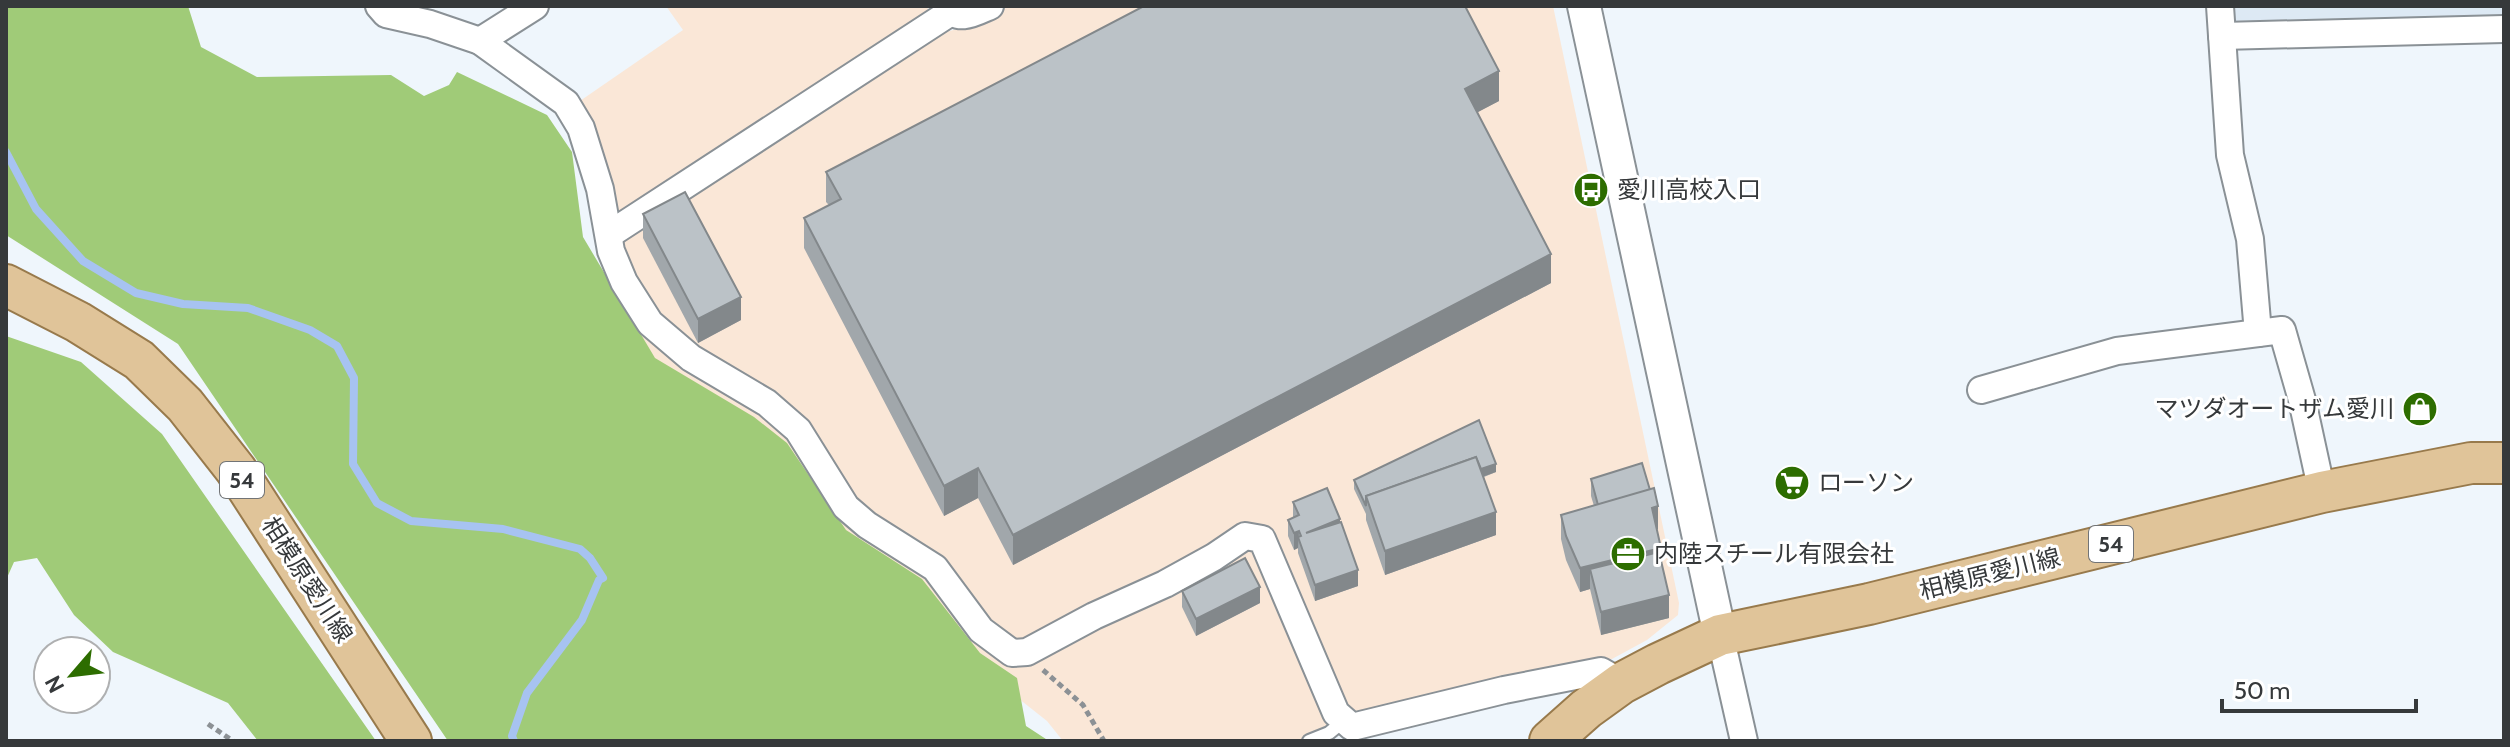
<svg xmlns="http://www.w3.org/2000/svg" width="2510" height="747" font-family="Cabin,'Noto Sans JP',sans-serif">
<rect width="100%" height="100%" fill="#eff6fc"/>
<path fill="#dde9f4" d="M2226,6H2504V22L2237,25L2227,15Z"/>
<g fill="#fae7d7">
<path d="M666,6H928L927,20L620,219L611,210L577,103L683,30Z"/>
<path d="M1010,6H1553L1679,603L1678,615L1647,640L1612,659L1500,682L1302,741H1063L1047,721L967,658L647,365L596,254L924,37L962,28Z"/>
</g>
<g fill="#a0cb78">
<path d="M6,6H188L201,47L257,77L391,75L424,96L449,85L457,72L547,115L572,152L583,237L655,358L754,417L787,443L846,530L922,579L980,653L1017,678L1026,726L1049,741H448L178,344L6,235Z"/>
<path d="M6,336L81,362L162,434L376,741H258L228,703L113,652L74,615L37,558L14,562L6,580Z"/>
</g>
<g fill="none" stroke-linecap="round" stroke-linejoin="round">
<path stroke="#a7c3f1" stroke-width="8" d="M6,152L36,209L83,261L136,293L183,304L248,308L310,330L337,346L354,378L353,464L377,503L411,521L503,529L580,549L590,558L603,578L599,580L582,620L527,693L512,736L514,741"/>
<defs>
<path id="service" d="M1309,741L1329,733L1345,720"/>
<g id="minor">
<path d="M379,6L386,14L430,24L480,41L566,103L581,128L600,189L611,251L624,282L650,323L691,358L767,403L798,430L846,507L867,525L935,568L981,630L1012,653L1027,652L1094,616L1165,584L1214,557L1245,536L1262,539L1336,713L1352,727L1504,690L1601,671L1622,683"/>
<path d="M946,6C958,23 974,13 990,6"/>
<path d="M2220,6L2230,155L2250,239L2258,333"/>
<path d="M2222,36L2504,29"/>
<path d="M480,41L535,6"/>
<path d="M610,234L951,12"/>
<path d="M1981,390L2117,351L2282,330L2302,400L2322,492"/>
<path d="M1720,635L1744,741"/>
</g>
<path id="tertiary" d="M1584,6L1720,635"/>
<g id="primary">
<path d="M6,285L78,322L139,360L185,405L236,470L411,741"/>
<path d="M1550,741L1586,709L1622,683L1658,664L1720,635L1869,604L2322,492L2471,463H2504"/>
</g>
</defs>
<use href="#service" stroke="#8a9196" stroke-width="16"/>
<use href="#minor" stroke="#8a9196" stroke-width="30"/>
<use href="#tertiary" stroke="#8a9196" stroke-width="36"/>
<use href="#primary" stroke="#987a4c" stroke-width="44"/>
<g stroke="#8c9195" stroke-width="5" stroke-dasharray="6 4" stroke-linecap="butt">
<path d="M1043,670L1083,705L1104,741"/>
<path d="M208,724L233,741"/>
</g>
<use href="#service" stroke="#fff" stroke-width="12"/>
<use href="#minor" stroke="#fff" stroke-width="26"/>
<use href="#tertiary" stroke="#fff" stroke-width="32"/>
<use href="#primary" stroke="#e0c499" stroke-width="40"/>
</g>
<g fill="#a1a7ab">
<path d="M1499,101L1477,112L1551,283L1013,565L978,498L944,516L804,248V218L829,205L826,202V172Z"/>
<path d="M643,214L741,320L698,343L643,238Z"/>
<path d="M1496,472L1484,477L1496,535L1385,575L1366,520V514L1354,489V480Z"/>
<path d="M1591,479L1658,529L1657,530L1669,618L1601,635L1590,589L1580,592L1566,560L1561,539V515L1594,506L1591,496Z"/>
<path d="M1293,502L1340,522L1358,586L1315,601L1298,553V548L1294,550L1288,536V520L1293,518Z"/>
<path d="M1182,591L1260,603L1196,636L1182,607Z"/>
</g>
<g fill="#83888b">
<path d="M1499,71V101L1465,119V89Z"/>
<path d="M1551,254V283L1013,565V535Z"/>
<path d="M741,297V320L698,343V319Z"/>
<path d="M1496,464V472L1373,516L1370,508Z"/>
<path d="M978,468V498L944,516V486Z"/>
<path d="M1658,506V529L1652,531V508Z"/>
<path d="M1496,512V535L1385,575V551Z"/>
<path d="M1340,519V535L1306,533Z"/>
<path d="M1299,531L1298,548L1294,550V533Z"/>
<path d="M1661,548V571L1590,569V589L1580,592V568Z"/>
<path d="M1358,570V586L1315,601V585Z"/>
<path d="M1260,587V603L1196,636V619Z"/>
<path d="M1669,595V618L1601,635V612Z"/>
</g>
<g fill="#bbc2c7" stroke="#83888b" stroke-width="2">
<path d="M1144,6H1465L1499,71L1465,89L1551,254L1013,535L978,468L944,486L804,218L841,199L826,172Z"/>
<path d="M685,192L741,297L698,319L643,214Z"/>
<path d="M1479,420L1496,464L1481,469L1476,457L1366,496V506L1354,480Z"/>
<path d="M1476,457L1496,512L1385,551L1366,496Z"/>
<path d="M1642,463L1650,490L1598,505L1591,479Z"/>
<path d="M1327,488L1340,519L1306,533L1341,522L1358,570L1315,585L1298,537L1301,536L1299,531L1294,533L1288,520L1299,515L1293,502Z"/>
<path d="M1654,488L1658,506L1652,508L1661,548L1580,568L1566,536L1561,515Z"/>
<path d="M1659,552L1669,595L1601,612L1590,569Z"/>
<path d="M1245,558L1260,587L1196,619L1182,591Z"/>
</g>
<defs>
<symbol id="bus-disc" viewBox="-11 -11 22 22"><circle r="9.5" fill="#2d6d00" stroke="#fff"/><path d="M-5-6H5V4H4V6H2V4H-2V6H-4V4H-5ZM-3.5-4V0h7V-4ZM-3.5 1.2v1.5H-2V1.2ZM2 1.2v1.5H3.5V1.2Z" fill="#fff"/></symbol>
<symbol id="shop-disc" viewBox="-11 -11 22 22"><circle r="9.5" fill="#2d6d00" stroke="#fff"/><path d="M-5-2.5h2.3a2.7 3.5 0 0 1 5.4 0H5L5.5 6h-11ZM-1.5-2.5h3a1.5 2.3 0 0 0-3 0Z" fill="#fff"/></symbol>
<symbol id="supermarket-disc" viewBox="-11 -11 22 22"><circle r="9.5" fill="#2d6d00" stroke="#fff"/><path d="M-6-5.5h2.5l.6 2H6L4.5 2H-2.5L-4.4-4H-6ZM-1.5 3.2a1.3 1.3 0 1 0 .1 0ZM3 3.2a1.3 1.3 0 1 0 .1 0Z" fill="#fff"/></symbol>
<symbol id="office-disc" viewBox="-11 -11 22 22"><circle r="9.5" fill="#2d6d00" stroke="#fff"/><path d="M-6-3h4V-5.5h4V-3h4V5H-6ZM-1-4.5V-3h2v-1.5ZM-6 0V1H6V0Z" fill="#fff"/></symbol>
</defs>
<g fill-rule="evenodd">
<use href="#bus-disc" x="1571" y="170" width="40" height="40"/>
<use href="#shop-disc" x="2400" y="389" width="40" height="40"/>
<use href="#supermarket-disc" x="1772" y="463" width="40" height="40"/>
<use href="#office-disc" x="1608" y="534" width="40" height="40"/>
</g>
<g text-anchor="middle" stroke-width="6" stroke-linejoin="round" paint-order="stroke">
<g fill="#fff" stroke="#727476" stroke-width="2">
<rect x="220" y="462" width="44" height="36" rx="6"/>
<rect x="2089" y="526" width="44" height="36" rx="6"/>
</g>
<g font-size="22" font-weight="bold" fill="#36393b">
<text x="242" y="488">54</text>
<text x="2111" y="552">54</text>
</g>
<g font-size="24" fill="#36393b" stroke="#fff" text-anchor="start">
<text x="1617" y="198">愛川高校入口</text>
<text x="2394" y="417" text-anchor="end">マツダオートザム愛川</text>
<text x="1818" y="491">ローソン</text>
<text x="1654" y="562">内陸スチール有限会社</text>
</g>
<g font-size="24" fill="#36393b" stroke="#fff">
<text transform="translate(1990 574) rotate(-14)" y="8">相模原愛川線</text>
<text transform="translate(307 580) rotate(57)" y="8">相模原愛川線</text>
</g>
</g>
<rect width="2510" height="747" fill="none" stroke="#36393b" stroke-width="16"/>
<g transform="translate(72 675) rotate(242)"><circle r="38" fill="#ffffff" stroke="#afb0b1" stroke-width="2"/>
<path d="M0-6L14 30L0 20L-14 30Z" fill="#2d6d00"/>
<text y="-12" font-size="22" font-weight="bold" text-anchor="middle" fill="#36393b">N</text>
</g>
<path d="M2222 699v12h194v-12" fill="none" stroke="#36393b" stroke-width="4"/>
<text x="2234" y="699" font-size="24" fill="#36393b" stroke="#ffffff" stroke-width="6" paint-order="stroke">50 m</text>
</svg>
